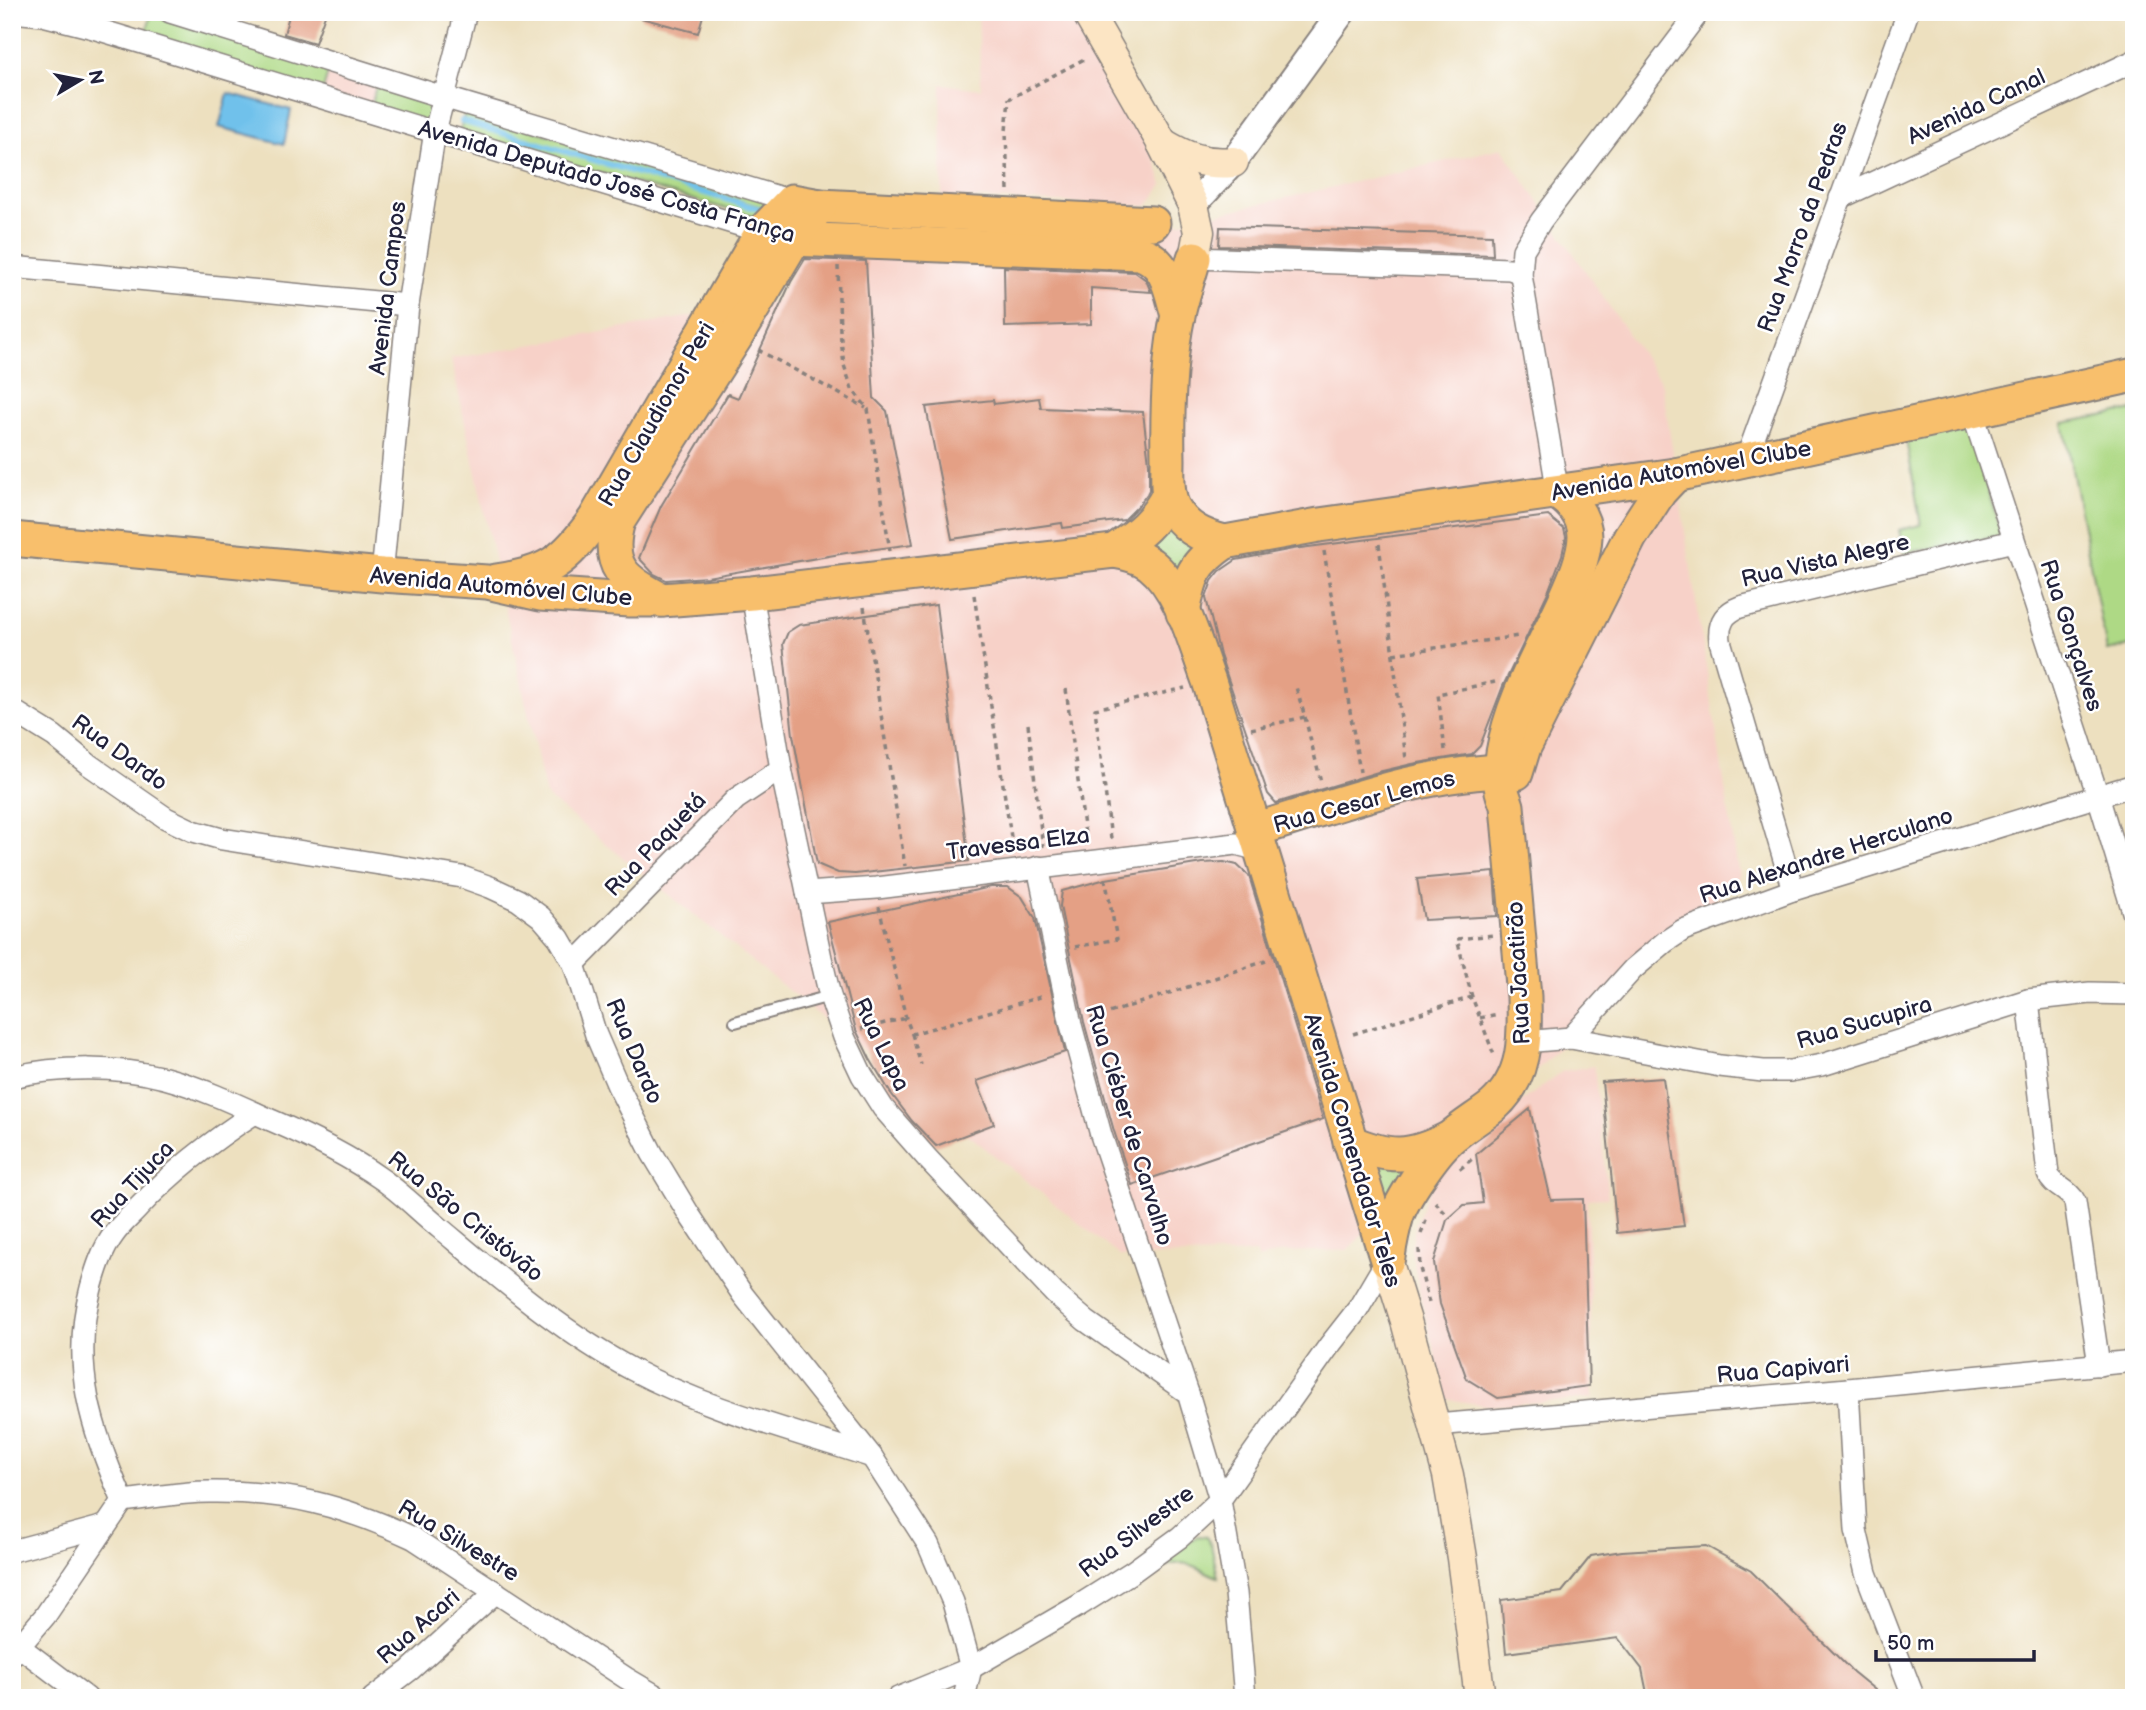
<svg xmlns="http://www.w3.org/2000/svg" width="2146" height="1710" font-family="'Balsamiq Sans',sans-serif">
<rect width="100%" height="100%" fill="#fff"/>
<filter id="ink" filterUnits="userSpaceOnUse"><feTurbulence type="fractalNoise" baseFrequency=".0143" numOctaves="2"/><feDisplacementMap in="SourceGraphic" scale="14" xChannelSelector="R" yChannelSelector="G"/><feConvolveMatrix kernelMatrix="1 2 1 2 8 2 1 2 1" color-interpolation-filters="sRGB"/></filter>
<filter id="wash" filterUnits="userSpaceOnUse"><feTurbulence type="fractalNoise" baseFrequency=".00686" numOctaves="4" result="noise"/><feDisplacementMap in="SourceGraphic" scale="28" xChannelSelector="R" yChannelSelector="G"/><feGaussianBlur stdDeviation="1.57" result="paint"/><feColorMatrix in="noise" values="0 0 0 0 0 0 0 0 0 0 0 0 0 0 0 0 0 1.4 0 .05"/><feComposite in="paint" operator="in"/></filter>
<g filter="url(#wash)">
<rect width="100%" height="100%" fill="#ede0bf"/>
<g fill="#f7d1c8">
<path d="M978,12H1073L1151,148L1163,185L1147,206L942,197L941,84L981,89Z"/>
<path d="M329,69L377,82L370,110L321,97Z"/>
<path d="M1502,148L1662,384L1739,877L1463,1140L1493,1123L1563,1071L1594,1066L1608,1198L1587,1199L1593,1398L1489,1406L1447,1399L1421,1300L1411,1249L1416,1223L1433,1181L1454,1148L1347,1250L1282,1252L1259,1259L1256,1253L1121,1257L546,796L451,359L776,301L803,252L1061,250Z"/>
</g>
<g fill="#aed985" stroke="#687e60" stroke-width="2">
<path d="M151,15L329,69L321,97L143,44Z"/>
<path d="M377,82L436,96L430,124L370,110Z"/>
<path d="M465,110L774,202L772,210L463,120Z"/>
<path d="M462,123L772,213L769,221L459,133Z"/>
<path d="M2134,410V645L2107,651L2063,423Z"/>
<path d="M1968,427L2002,536L1904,553L1899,530L1921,525L1905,434Z"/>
<path d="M1165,514L1195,547L1184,575L1144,544Z"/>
<path d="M1368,1159L1410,1161L1388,1219Z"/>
<path d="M1198,1536L1206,1537L1211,1545L1218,1577C1196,1569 1191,1558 1165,1566C1173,1551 1184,1544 1198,1536Z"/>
</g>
<path fill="#6fc1eb" stroke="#487293" stroke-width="2" d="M228,93L291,110L284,144L219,127Z"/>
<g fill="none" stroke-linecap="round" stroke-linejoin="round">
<path stroke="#6fc1eb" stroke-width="6" d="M462,121L766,211"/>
</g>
<g id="blocks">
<g fill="#e4a085">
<path d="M290,12H326L315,43L284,34Z"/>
<path d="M642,12H704L698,33L641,18Z"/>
<path d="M1220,227L1492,235L1493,255L1219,246Z"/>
<path d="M805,259L866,261L874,398L887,411L913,544L846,553L707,577L666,580L654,574L639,558L661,506L728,394L738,398L791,282Z"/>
<path d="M1004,267L1135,272L1146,280L1151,292L1091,288V324L1005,327Z"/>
<path d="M1039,398L1041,408L1143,412L1149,464V490L1147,494L1137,507L1124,520L1063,528L1062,523L952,539L926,407L993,400L994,404Z"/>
<path d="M1548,516L1564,529L1566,537L1562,555L1548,592L1503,686L1480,746L1472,754L1412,764L1378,772L1276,803L1268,794L1246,731L1220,655L1206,598L1212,581L1220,571L1236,560L1293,549Z"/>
<path d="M936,605L969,861L855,874L838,873L817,864L793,735L783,644L788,632L799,625Z"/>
<path d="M1224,862L1237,865L1249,876L1323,1119L1132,1185L1114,1131L1084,1022L1060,906L1062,891L1106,879L1202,863Z"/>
<path d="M1494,872L1497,916L1424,920L1417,879Z"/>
<path d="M991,887H1008L1022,897L1035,918L1065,1052L977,1081L994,1124L936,1146L912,1121L890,1092L870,1059L856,1030L828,922Z"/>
<path d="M1663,1078L1684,1226L1617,1233L1602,1082Z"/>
<path d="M1530,1109L1551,1200L1583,1199L1589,1386L1498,1398L1467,1379L1440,1304L1434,1262L1447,1220L1464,1205L1483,1203L1476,1154Z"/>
<path d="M1706,1546L1751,1571L1853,1672L1885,1698H1648L1642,1669L1618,1638L1506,1653L1501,1600L1562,1592L1591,1556L1622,1551Z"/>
</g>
</g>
</g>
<g filter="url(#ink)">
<use href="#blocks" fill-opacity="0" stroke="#88817d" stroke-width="2"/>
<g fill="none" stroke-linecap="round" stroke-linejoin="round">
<defs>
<path id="service" d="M735,1022L830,996"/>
<g id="minor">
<path d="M12,12L43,15L90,27L762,232"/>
<path d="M170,12L443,97L792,201"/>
<path d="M1840,198L2134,61"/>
<path d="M1194,258L1510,269L1516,271L1521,275"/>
<path d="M12,267L408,305"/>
<path d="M1972,411L2098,796L2134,915"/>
<path d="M1746,460L1908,12"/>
<path d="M1558,493L1521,275L1523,250L1541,221L1699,12"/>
<path d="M382,575L408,305L435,131L466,12"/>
<path d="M752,593L781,769L821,958L830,996L844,1037L862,1075L883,1108L927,1158L1055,1294L1086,1321L1188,1393"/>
<path d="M12,710L54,736L88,764L166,818L193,831L222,839L462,877L490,887L518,900L541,917L559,938L574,964L596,1035L618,1086L652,1153L690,1216L743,1295L872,1457L928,1544L953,1602L971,1668L964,1698"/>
<path d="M1038,867L1071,1025L1101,1135L1188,1393L1220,1500L1236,1593L1245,1698"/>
<path d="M1793,890L1720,641C1718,624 1724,613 1740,607L2013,541"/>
<path d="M807,893L877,888L1236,844L1259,850"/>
<path d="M574,964L736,799L781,769"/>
<path d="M2028,1000L2048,1174C2053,1187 2069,1189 2075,1202L2099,1365"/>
<path d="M1571,1038L1633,969L1665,942L1683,930L1793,890L2134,785"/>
<path d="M1524,1042L1571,1038L1720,1066L1763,1071H1790L1822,1065L2028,1000L2090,993L2134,994"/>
<path d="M12,1077C60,1066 117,1066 165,1078C202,1088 238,1105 273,1121C310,1137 347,1155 380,1178C402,1193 421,1213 441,1229C502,1280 563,1333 633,1370C706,1409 794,1431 872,1457"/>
<path d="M1848,1389L1856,1530L1866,1573L1914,1698"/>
<path d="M1436,1425L1848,1389L2134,1361"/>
<path d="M123,1501C151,1498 180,1492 209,1492C287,1491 342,1505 413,1538L626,1678L660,1698"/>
<path d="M12,1551L105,1526"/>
<path d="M20,1647L87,1698"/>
<path d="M12,1655L45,1616L123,1501C92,1431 70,1365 91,1288C96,1270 102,1250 114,1234C121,1224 131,1216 139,1207C174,1170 213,1140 255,1113"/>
<path d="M373,1698L410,1670L496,1592"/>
<path d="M898,1698L971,1668L1078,1606L1132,1572L1180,1537L1220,1500L1329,1346L1358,1309L1387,1260"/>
</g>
<path id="tertiary" d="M1193,205L1233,162L1342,12"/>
<g id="secondary">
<path d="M1087,12L1162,143L1193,205L1199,232L1194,258"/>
<path d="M1162,143C1185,157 1205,165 1233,162"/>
<path d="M1387,1260L1406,1321L1448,1475L1462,1558L1480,1698"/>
</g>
<g id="primary">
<path d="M774,235L792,239L1139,253C1167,260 1171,291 1178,316"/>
<path d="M1194,258C1189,277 1182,296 1178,315C1168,361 1167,412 1168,460C1168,475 1166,493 1173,507C1184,528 1203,537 1225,542L1319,525L1675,475L1972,411L2134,375"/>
<path d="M12,539L382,575L487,582L540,594L629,600H662L752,593L1114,551C1127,553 1139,556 1150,564C1182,589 1195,644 1209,681L1387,1260"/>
<path d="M1114,551C1139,534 1155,522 1169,494"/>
<path d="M496,581C548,574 565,561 595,519L762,232L792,201L820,206L1153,223"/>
<path d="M662,600C624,581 605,566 618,521L737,335L801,227L820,206"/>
<path d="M1183,613C1190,575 1193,564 1225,542"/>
<path d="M1516,773L1524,747L1630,537L1660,491L1675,475"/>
<path d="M1254,830C1338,805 1426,770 1516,771"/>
<path d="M1350,1142C1389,1158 1409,1159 1448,1139"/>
<path d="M1388,1257C1390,1243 1393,1228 1397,1215C1404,1196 1434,1152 1449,1139C1462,1127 1478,1118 1492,1107C1526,1078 1525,1038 1524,997L1507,806C1505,799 1501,792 1501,785C1499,775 1502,764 1503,753C1512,698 1543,649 1566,598C1574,580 1584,558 1585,537C1585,517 1573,503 1558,493"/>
</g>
</defs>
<use href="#service" stroke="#88817d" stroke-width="14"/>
<use href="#minor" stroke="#88817d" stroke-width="24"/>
<use href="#tertiary" stroke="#88817d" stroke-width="30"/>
<use href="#secondary" stroke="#88817d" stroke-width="33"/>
<use href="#primary" stroke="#88817d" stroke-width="37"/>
<g stroke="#88817d" stroke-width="3.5" stroke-dasharray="5 5" stroke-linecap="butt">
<path d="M1008,190L1006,131L1009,99L1086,58"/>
<path d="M838,266L840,331L844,365L852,389L868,409L890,551"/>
<path d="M758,350L866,408"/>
<path d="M1379,544L1406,759"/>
<path d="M1324,551L1360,772"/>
<path d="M974,595L1013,850"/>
<path d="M864,607L905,866"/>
<path d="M1393,654L1519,636"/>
<path d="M1066,689L1086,842"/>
<path d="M1305,717L1321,782"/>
<path d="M1028,724L1043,847"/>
<path d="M1251,729L1305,717L1295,684"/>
<path d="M1445,750L1438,694L1495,682"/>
<path d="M1111,839L1095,709L1185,688"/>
<path d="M879,907L906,1018L912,1034L1044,996"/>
<path d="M1075,947L1117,939L1105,878"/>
<path d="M1472,997L1457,939L1494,935"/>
<path d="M1480,1018L1498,1014"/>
<path d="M1091,1019L1266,961"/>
<path d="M861,1029L906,1018"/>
<path d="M912,1034L921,1065"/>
<path d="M1353,1034L1472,997L1494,1055"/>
<path d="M1460,1169L1472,1159"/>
<path d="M1435,1202L1448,1216"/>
<path d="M1421,1234L1427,1218"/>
<path d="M1419,1249L1420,1268L1429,1303"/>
</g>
<use href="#service" stroke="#fff" stroke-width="10"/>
<use href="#minor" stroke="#fff" stroke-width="21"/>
<use href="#tertiary" stroke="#fff" stroke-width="26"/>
<use href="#secondary" stroke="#fce5c4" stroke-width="30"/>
<use href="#primary" stroke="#f8bf6c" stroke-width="33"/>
</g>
</g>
<g text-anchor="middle" stroke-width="5" stroke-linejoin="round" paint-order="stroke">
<g font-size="23" fill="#22223b" stroke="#fff">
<text transform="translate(1976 106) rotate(-25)" y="8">Avenida Canal</text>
<text transform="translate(607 181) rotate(16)" y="8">Avenida Deputado José Costa França</text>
<text transform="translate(1802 227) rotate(-70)" y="8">Rua Morro da Pedras</text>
<text transform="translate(387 288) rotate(-83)" y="8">Avenida Campos</text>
<text transform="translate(656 414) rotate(-60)" y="8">Rua Claudionor Peri</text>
<text transform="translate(1681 470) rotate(-10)" y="8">Avenida Automóvel Clube</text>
<text transform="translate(1825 560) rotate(-13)" y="8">Rua Vista Alegre</text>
<text transform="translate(501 586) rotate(5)" y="8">Avenida Automóvel Clube</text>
<text transform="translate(2072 635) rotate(72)" y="8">Rua Gonçalves</text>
<text transform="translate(120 752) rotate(36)" y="8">Rua Dardo</text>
<text transform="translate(1364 801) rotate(-15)" y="8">Rua Cesar Lemos</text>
<text transform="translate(1018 843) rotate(-7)" y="8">Travessa Elza</text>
<text transform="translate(655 844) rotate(-46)" y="8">Rua Paquetá</text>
<text transform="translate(1826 855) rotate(-18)" y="8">Rua Alexandre Herculano</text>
<text transform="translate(1518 973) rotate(-93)" y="8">Rua Jacatirão</text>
<text transform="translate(1864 1022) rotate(-16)" y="8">Rua Sucupira</text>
<text transform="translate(882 1044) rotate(64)" y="8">Rua Lapa</text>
<text transform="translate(635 1051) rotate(67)" y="8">Rua Dardo</text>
<text transform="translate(1130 1125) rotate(73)" y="8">Rua Cléber de Carvalho</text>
<text transform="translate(1353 1150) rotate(73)" y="8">Avenida Comendador Teles</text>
<text transform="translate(132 1184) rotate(-47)" y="8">Rua Tijuca</text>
<text transform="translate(466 1216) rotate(39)" y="8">Rua São Cristóvão</text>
<text transform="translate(1783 1369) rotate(-5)" y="8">Rua Capivari</text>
<text transform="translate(1136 1531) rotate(-37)" y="8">Rua Silvestre</text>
<text transform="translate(459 1540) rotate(31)" y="8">Rua Silvestre</text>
<text transform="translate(418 1626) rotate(-41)" y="8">Rua Acari</text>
</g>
</g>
<rect width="2146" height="1710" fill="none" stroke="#fff" stroke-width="42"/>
<g transform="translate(80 80) rotate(80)" stroke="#ffffff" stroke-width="5" paint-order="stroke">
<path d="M0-5L12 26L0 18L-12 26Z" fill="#22223b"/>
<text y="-10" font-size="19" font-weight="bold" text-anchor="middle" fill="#22223b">N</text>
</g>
<path d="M1876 1650v10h158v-10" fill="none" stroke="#22223b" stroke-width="3.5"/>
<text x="1887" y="1650" font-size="21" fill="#22223b" stroke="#ffffff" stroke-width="5" paint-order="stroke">50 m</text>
</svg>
